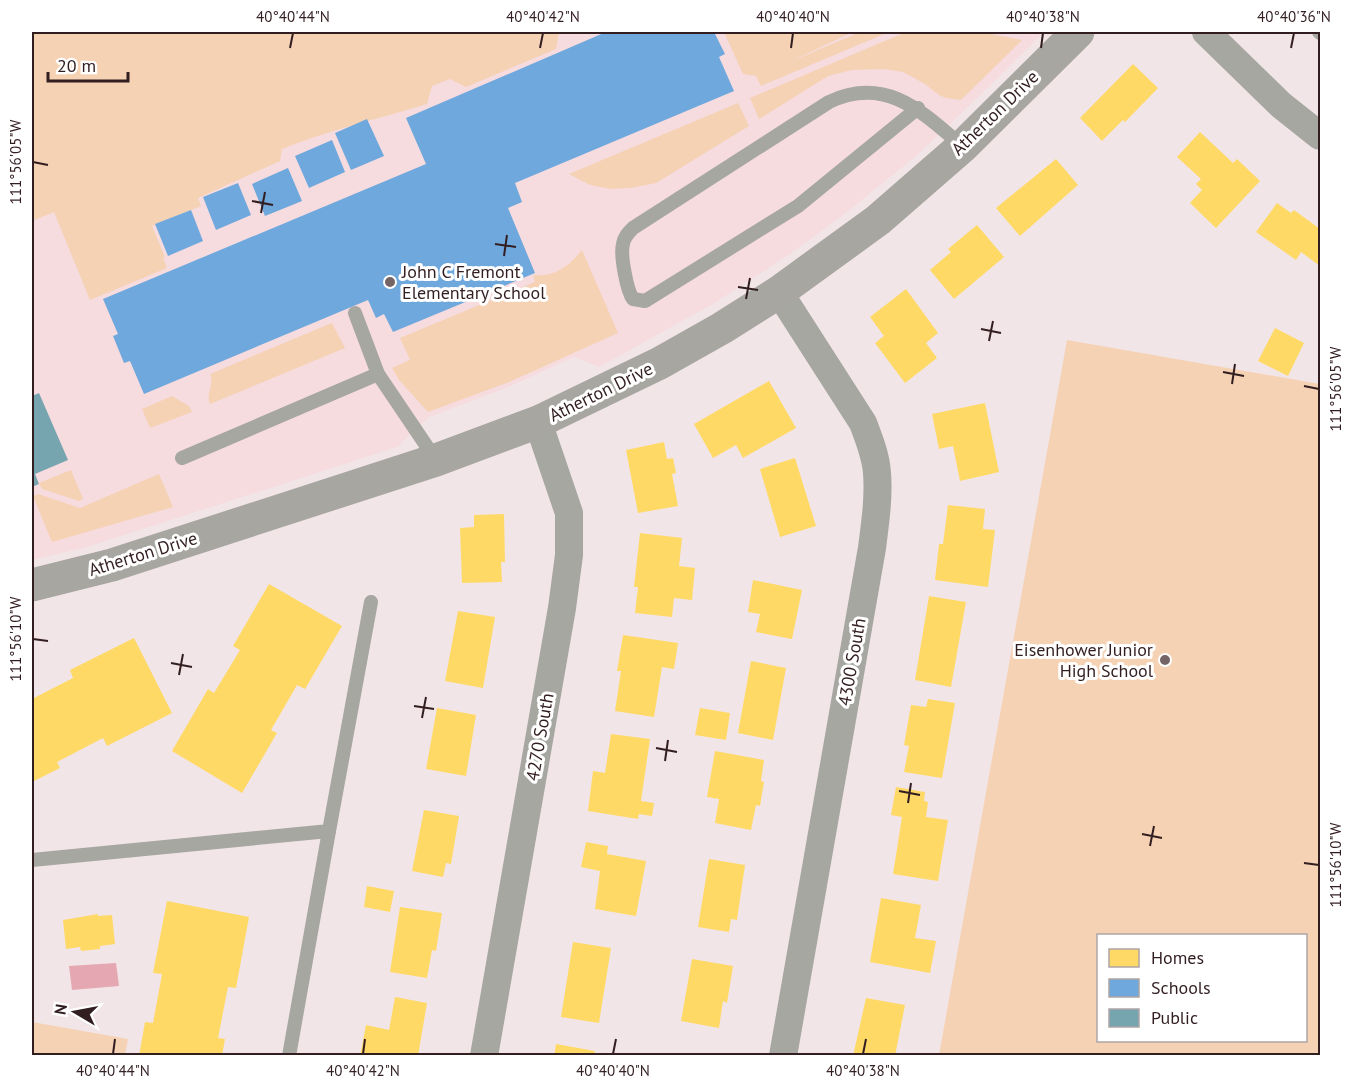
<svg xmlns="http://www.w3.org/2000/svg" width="1352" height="1087" font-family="'PT Sans',sans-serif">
<rect width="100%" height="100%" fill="#f2e5e7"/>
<path fill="#f6dbdf" d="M32,32H1044L969,106L916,156L842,216L784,258L711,305L599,367L574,357L506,388L429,417L397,447L87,547L32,560Z"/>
<g fill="#f5d2b4" fill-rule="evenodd">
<path d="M32,32H561L559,33L556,49L466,87L450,79L432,86L427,104C378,119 329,130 282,149L280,161L198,198L201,206L152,226L165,257L163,258L167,268L90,300L54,212L32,221Z"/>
<path d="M724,32H853L787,63L860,32H889L761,86L756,76L743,74Z"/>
<path d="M906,32H981L1022,40L961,100L946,98L939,95L925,84L903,72L884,69L852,70L828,76L759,119L750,98Z"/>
<path d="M738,103L749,126L656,183L631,188L611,189L590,185L569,174Z"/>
<path d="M582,250L618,333L509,382L428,412L399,380L392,368L410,360L400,338L535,282L533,275C555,277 568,267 582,250Z"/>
<path d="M332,323L345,348L210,404C205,393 215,384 210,374Z"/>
<path d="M1067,340L1320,384V1055H939ZM1098,936H1306V1040H1098Z"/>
<path d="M172,396L189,406L192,412L150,428L142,409Z"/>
<path d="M71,470L83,499L79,501L42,489L39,483Z"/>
<path d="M159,474L173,507L52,542L33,496L38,494L80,508Z"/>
<path d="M32,1022L128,1039L125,1055H32Z"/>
</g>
<path fill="#e5a7b2" d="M116,963L119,986L72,990L69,966Z"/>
<g fill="#ffd966">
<path d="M1133,64L1158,88L1125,122L1123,120L1102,141L1080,118Z"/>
<path d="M1200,132L1233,163L1237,159L1260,181L1216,228L1190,203L1202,190L1196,184L1201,179L1177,157Z"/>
<path d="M1056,159L1078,185L1020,236L996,208Z"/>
<path d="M1277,203L1291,213L1294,210L1320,229V266L1301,252L1296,260L1256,232Z"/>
<path d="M977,225L1004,257L954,299L930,270L951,252L948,249Z"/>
<path d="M906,289L938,333L926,343L937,358L905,383L875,343L884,336L870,317Z"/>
<path d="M1275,328L1304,343L1288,376L1258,361Z"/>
<path d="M769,381L796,428L743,458L736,445L713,458L694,424Z"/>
<path d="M985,403L999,472L960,481L953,446L939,449L932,414Z"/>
<path d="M664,442L667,459L673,458L676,473L672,474L678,506L638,513L626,450Z"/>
<path d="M795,458L816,526L780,537L760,469Z"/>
<path d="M948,505L985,509L983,529L995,530L988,587L935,580L939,544H943Z"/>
<path d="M504,514L505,562H501L502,582L462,583L460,528L474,527V515Z"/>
<path d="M640,533L682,538L679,566L695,568L692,600L674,598L672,617L635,613L638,587H634Z"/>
<path d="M753,580L802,590L792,639L756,632L760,614L748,612Z"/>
<path d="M269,584L342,626L305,689L297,685L271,730L277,733L242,793L172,751L208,689L214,693L240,650L233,646Z"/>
<path d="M929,596L966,602L951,687L915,680Z"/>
<path d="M458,611L495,617L483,688L445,681Z"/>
<path d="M623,635L678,643L674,669L662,667L654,717L615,711L621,671H617Z"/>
<path d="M134,638L172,713L107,746L103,738L57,762L60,768L32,782V699L73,678L70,670Z"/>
<path d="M751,661L786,668L773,740L738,733Z"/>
<path d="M928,699L955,703L942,778L904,772L909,746L904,745L911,705L926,707Z"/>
<path d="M437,708L476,715L466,776L426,769Z"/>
<path d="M700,708L730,713L726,740L695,735Z"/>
<path d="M611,734L650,739L641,801L654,803L652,816L639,814L638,819L588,811L593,771L605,773Z"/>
<path d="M715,751L764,760L761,781L764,782L760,806L756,805L751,830L715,823L719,799L707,797Z"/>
<path d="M896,787L925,792L924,801L928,802L926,817L948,820L938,881L893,874L902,817L891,815Z"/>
<path d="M424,810L459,816L451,864L446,863L443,877L412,871Z"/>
<path d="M586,842L608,846L607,854L646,861L636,916L595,909L600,871L581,867Z"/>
<path d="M709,859L745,865L737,920L731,919L729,932L698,927Z"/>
<path d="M367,886L394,891L390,912L364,907Z"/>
<path d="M881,898L921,905L915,938L936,941L930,973L870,962Z"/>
<path d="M167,901L249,917L236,988L228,987L218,1038L225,1039L222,1056H139L145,1022L153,1023L162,974L153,973Z"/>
<path d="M400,907L442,913L436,951L432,950L427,978L390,972Z"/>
<path d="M98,914V916L112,915L115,944L100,946V949L81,951L80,947L66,949L63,920Z"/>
<path d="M573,942L611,948L599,1023L561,1017Z"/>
<path d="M692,959L733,966L727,1003L723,1001L719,1028L681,1021Z"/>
<path d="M395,997L427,1003L418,1056H360L366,1025L389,1030Z"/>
<path d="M866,998L905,1005L895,1056H853Z"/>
<path d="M556,1044L595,1051L594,1056H554Z"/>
</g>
<g fill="#6fa8dc">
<path d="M606,32H714L725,54L719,57L734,91L515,183L522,202L508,208L535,273L393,332L384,314L376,318L368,300L144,394L130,361L124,363L113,336L118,334L103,299L426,164L406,118Z"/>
<path d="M367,119L384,156L351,170L335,133Z"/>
<path d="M332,140L345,172L309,188L295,156Z"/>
<path d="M288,168L302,201L265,216L252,184Z"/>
<path d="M238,183L251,215L216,230L203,197Z"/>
<path d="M191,210L203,241L168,256L155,224Z"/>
</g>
<path fill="#76a5af" d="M39,393L68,460L35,474L39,484L32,487V396Z"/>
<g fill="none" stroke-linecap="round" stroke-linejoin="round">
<g stroke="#a6a7a1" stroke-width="14">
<path d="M1319,32L1320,33"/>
<path d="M918,108L798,206L645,301L633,299C627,291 620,255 623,244C624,237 628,233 633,228L829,102C886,75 922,112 962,146"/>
<path d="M355,313L378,374"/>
<path d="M182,458L378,374L436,460"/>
<path d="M32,860L329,831L371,602"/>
<path d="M289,1056L329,831"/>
</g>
<g stroke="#a6a7a1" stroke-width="28">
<path d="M1206,32L1281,105L1320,136"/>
<path d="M779,292L863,423C869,439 876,456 877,473C879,498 875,524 872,548L783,1056"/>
<path d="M484,1056L562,608L569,555V513L538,422"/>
</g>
<path stroke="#a7a6a0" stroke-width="33" d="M32,585L112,565L436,460L538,422L660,363L722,328L779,292L878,220L963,146L1078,32"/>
</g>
<path fill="none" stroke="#321e21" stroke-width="2" d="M290,48L293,33M540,48L543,33M791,48L793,33M1041,48L1043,33M1291,48L1294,33M33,162L48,165M252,201L273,205M261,213L265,192M495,244L516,247M504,256L507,235M738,287L758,290M746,299L750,278M981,329L1001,333M989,341L993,321M1223,372L1244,376M1232,384L1235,364M1304,386L1319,389M33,639L48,641M171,663L192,667M179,675L183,654M414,706L434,709M422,718L426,697M656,748L677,752M665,761L668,740M899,791L920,795M908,803L911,783M1142,834L1162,838M1150,846L1154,826M1304,863L1319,865M113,1054L115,1039M363,1054L365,1039M613,1054L616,1039M863,1054L866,1039"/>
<g fill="#756466" stroke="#fff" stroke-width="2">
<circle cx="390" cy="282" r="6"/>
<circle cx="1165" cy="660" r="6"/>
</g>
<g text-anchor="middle" stroke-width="6" stroke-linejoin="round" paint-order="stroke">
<g font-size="18" fill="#321e21" stroke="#fff">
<text transform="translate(995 113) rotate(-44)" y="6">Atherton Drive</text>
<text transform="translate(601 392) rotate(-26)" y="6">Atherton Drive</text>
<text transform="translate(143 554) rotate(-17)" y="6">Atherton Drive</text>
<text transform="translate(852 662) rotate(-80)" y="6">4300 South</text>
<text transform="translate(540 737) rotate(-80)" y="6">4270 South</text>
</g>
<g font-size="18" fill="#321e21" stroke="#fff" text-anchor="start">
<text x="402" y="278">John C Fremont<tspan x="402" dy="21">Elementary School</tspan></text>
<text x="1153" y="656" text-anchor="end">Eisenhower Junior<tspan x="1153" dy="21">High School</tspan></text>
</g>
</g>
<rect width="1352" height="1087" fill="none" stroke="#ffffff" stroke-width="66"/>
<rect x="1097" y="934" width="210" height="108" fill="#ffffff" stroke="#ada5a6" stroke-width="1.5"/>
<rect x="1109" y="949" width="30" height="18" fill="#ffd966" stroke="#ada5a6" stroke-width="1.5"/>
<text x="1151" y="964" font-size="18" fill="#321e21">Homes</text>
<rect x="1109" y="979" width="30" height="18" fill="#6fa8dc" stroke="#ada5a6" stroke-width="1.5"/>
<text x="1151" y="994" font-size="18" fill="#321e21">Schools</text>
<rect x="1109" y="1009" width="30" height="18" fill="#76a5af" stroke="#ada5a6" stroke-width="1.5"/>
<text x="1151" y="1024" font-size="18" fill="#321e21">Public</text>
<g transform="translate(75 1012) rotate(280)" stroke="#ffffff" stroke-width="4.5" paint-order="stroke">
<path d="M0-4.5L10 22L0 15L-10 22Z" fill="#321e21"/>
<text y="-9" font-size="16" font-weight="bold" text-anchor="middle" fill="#321e21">N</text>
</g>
<path d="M48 72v9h80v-9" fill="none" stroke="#321e21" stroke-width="3"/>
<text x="57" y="72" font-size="18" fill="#321e21" stroke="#ffffff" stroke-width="4.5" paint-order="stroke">20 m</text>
<rect x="33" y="33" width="1286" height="1021" fill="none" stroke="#321e21" stroke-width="2"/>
<g font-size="15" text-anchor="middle" fill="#321e21">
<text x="293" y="22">40°40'44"N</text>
<text x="543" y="22">40°40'42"N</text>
<text x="793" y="22">40°40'40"N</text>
<text x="1043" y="22">40°40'38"N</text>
<text x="1294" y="22">40°40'36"N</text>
<text transform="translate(16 162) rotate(-90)" y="5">111°56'05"W</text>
<text transform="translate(1336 389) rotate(-90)" y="5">111°56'05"W</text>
<text transform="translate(16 639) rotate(-90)" y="5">111°56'10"W</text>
<text transform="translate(1336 865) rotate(-90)" y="5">111°56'10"W</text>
<text x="113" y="1076">40°40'44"N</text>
<text x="363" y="1076">40°40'42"N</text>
<text x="613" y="1076">40°40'40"N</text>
<text x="863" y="1076">40°40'38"N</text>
</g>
</svg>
